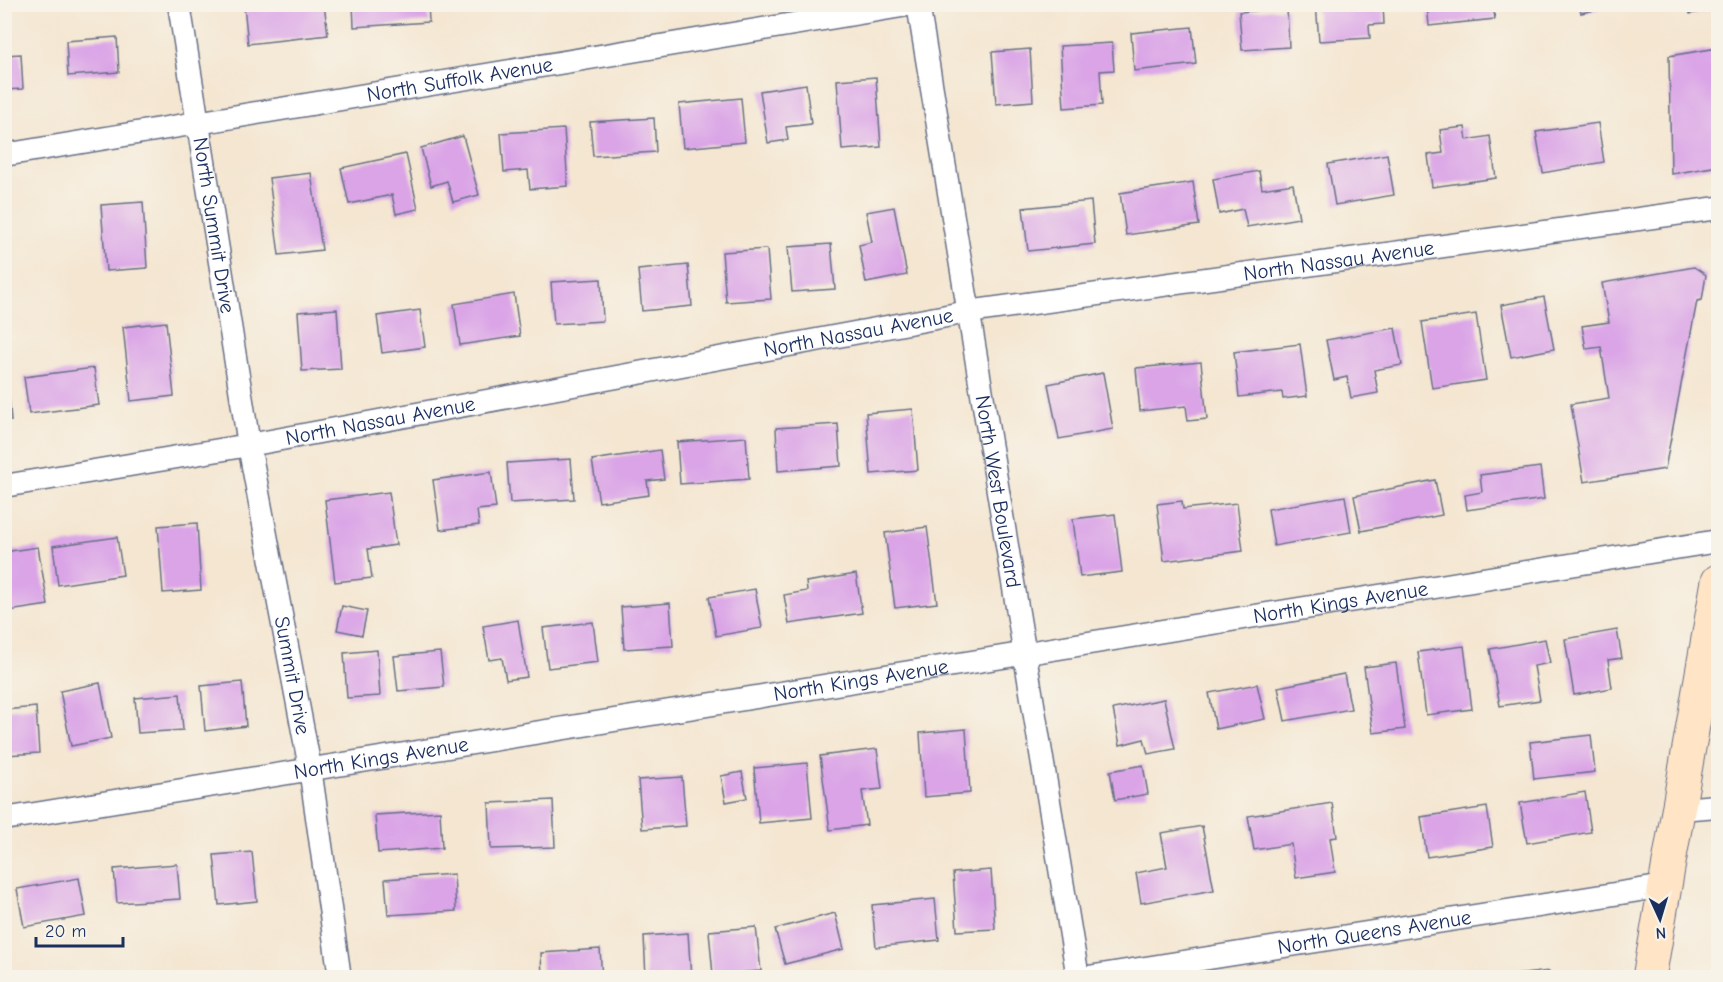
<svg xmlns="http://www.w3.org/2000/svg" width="1723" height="982" font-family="'Comic Neue',sans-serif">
<rect width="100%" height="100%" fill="#f7f3e8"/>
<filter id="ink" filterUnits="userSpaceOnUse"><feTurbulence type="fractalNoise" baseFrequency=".0167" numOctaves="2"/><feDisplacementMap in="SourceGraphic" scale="12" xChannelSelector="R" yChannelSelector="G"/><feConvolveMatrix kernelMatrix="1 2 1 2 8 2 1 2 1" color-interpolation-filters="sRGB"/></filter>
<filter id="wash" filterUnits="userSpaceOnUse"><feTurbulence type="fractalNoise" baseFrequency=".008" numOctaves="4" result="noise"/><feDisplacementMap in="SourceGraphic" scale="24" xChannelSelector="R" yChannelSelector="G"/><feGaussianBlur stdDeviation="1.35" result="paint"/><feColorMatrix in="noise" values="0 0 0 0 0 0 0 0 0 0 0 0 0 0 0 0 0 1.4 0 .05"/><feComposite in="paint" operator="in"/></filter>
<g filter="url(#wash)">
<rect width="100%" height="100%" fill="#f4e6d1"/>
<g id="blocks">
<g fill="#daa4e7">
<path d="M260,4H324L328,35L248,44L244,6Z"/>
<path d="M353,4H428L429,22L354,27Z"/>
<path d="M467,4H534V6L467,11Z"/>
<path d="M1316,4H1383L1384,24L1369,25L1370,38L1319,41Z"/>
<path d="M1427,4H1493L1495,19L1429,26Z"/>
<path d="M1579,4H1599L1600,9L1581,13Z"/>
<path d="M1688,4H1718V9L1690,14Z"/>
<path d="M1287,8L1289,47L1242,50L1239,12Z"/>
<path d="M1192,27L1196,64L1134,71L1131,33Z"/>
<path d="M117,37L119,72L68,76L66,41Z"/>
<path d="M1112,43L1114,70L1100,71L1102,105L1064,108L1060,46Z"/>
<path d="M1718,48V166L1671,174L1669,56Z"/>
<path d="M1030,49L1033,101L996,104L992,52Z"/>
<path d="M21,54L23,89L4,90V55Z"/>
<path d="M876,77L881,147L842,150L837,80Z"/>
<path d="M806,84L811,124L786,127L788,140L768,143L760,91Z"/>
<path d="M741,98L745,142L683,148L679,104Z"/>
<path d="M654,118L656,152L593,156L590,122Z"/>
<path d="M1598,123L1604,162L1543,173L1536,132Z"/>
<path d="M1465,127L1467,140L1490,136L1496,178L1432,187L1428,155L1443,153L1440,130Z"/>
<path d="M564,129L568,186L530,189L528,170L504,172L501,133Z"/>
<path d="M463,136L479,195L453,202L447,181L431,186L421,148Z"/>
<path d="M406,154L418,209L396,214L392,195L349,204L341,168Z"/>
<path d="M1387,154L1394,195L1335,205L1328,164Z"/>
<path d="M1259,171L1262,189L1293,184L1299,218L1247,227L1243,209L1219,214L1213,179Z"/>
<path d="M311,173L322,250L279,255L269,178Z"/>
<path d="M1193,182L1199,225L1126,235L1120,193Z"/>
<path d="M1091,201L1095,244L1028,251L1023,208Z"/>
<path d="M143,202L147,268L106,271L101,205Z"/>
<path d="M894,207L907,275L866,283L859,245L872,242L866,212Z"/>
<path d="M831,244L835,289L792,292L788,247Z"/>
<path d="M767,249L771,299L726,302L722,252Z"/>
<path d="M688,265L692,306L642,311L638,270Z"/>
<path d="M1694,267L1706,275L1702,300L1697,301L1665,469L1584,482L1571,404L1609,398L1601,347L1586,349L1582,326L1609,322L1602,283Z"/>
<path d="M601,279L603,321L554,324L551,282Z"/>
<path d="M514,294L520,336L460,345L454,304Z"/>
<path d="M1544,297L1554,349L1511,357L1501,305Z"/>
<path d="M337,309L341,369L302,371L298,312Z"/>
<path d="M420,310L425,347L382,353L377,316Z"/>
<path d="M1476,314L1486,380L1432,388L1422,322Z"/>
<path d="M166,322L174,396L131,401L123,327Z"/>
<path d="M1395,328L1402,365L1374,370L1378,393L1351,398L1347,377L1334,380L1326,340Z"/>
<path d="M1300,344L1307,396L1283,399L1282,392L1239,397L1234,352Z"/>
<path d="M1201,362L1207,419L1188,421L1186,406L1140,411L1136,368Z"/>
<path d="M94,368L99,405L29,414L24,377Z"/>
<path d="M1103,373L1113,429L1059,439L1048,384Z"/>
<path d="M4,382H8L11,421L4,422Z"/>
<path d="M913,409L918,470L871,474L866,413Z"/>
<path d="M838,424L841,466L778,471L776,428Z"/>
<path d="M746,437L749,479L680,484L677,442Z"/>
<path d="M660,450L664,479L647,481L649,495L599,502L592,460Z"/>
<path d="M571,459L574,499L510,503L507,463Z"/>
<path d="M1540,467L1544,499L1467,510L1465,495L1482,492L1480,475Z"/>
<path d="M491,472L496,508L477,510L479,525L440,530L433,480Z"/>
<path d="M1435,480L1442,515L1361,531L1354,496Z"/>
<path d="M389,492L396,545L368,549L372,578L335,582L325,500Z"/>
<path d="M1345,496L1351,532L1274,546L1268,509Z"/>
<path d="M1182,501L1183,509L1237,503L1243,551L1164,561L1157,504Z"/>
<path d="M1115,514L1122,572L1080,577L1073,519Z"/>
<path d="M197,523L201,590L163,593L158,526Z"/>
<path d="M927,527L937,603L895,608L885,533Z"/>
<path d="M117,537L123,575L58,585L53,546Z"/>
<path d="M38,547L48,605L9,611L4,585V552Z"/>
<path d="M856,574L862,613L789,624L784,595L807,591L806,582Z"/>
<path d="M755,589L762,628L716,636L709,597Z"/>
<path d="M670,603L673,646L624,649L621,607Z"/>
<path d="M342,606L367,611L362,635L337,630Z"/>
<path d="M518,620L527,677L506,680L502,658L489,660L483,626Z"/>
<path d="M593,622L598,662L548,668L543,628Z"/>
<path d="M1617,630L1622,658L1608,660L1612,688L1574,695L1565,639Z"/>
<path d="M1545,639L1550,663L1534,666L1540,700L1500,706L1490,649Z"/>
<path d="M1464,646L1472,709L1426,715L1418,652Z"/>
<path d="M377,650L380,696L347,698L344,653Z"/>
<path d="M440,652L444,687L398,691L394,656Z"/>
<path d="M1396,663L1405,729L1373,733L1364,667Z"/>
<path d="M1344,674L1351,709L1285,721L1278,687Z"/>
<path d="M242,682L246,726L205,731L201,686Z"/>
<path d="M100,683L111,738L71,746L60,691Z"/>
<path d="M1257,684L1265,719L1216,729L1209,693Z"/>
<path d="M180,694L183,730L138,733L135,698Z"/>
<path d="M1164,699L1175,749L1148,754L1144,739L1120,745L1113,709Z"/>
<path d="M36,707L39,753L4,755V710Z"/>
<path d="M966,729L970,793L924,797L920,733Z"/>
<path d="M1591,735L1595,772L1534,779L1530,742Z"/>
<path d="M877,749L882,789L862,791L867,825L830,830L820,756Z"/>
<path d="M807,763L812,818L759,823L754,768Z"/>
<path d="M1143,765L1148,794L1115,800L1110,771Z"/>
<path d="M742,772L747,798L726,802L721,776Z"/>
<path d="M682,777L686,826L642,829L638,780Z"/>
<path d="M1585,792L1591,832L1527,843L1520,803Z"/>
<path d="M553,800L555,847L491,849L489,803Z"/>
<path d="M1332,803L1337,837L1330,838L1335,872L1296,878L1291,844L1254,850L1248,816Z"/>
<path d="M1487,807L1493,847L1427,857L1421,817Z"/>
<path d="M440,811L442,848L378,853L375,815Z"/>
<path d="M1202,826L1214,890L1141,903L1136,873L1167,867L1161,833Z"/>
<path d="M252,852L257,901L219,905L214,855Z"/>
<path d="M177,864L180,899L117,903L114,869Z"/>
<path d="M991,870L995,929L957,931L953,873Z"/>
<path d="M454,874L456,911L388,915L385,879Z"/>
<path d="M79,878L86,916L24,927L17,889Z"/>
<path d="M935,899L939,940L876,947L872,905Z"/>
<path d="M835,913L844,949L785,964L775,929Z"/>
<path d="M756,927L761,971L713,975L709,931Z"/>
<path d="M688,933L691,978H646L644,936Z"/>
<path d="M600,949L602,978H542L541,953Z"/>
<path d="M1549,971L1550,978H1506V976Z"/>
</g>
</g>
</g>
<g filter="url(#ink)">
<use href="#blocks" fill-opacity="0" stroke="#676f86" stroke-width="1.5"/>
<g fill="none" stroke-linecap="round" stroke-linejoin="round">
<defs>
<g id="street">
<path id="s1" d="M179,4L249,445L310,768L340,978"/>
<path id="s2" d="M918,4L1078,978"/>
<path id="s3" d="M4,155L914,4"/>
<path id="s4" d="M4,486L249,445L968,312L1718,208"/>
<path d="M1679,809L1718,806"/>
<path id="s5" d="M4,819L1718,541"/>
<path id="s6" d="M1082,978L1665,886"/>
</g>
<path id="secondary" d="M1649,978L1718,581"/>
</defs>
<use href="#street" stroke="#676f86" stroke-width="25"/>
<use href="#secondary" stroke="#676f86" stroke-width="35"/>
<use href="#street" stroke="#fff" stroke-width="22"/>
<use href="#secondary" stroke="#ffe4c6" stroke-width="33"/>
</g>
</g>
<g text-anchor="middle" stroke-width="6" stroke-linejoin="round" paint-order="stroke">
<g font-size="21" fill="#1b2f5e" stroke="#f7f3e8">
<text dy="7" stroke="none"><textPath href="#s3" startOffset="462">North Suffolk Avenue</textPath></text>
<text dy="7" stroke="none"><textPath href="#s1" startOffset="224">North Summit Drive</textPath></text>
<text dy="7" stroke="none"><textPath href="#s4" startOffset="1354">North Nassau Avenue</textPath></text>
<text dy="7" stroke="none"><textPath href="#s4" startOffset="868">North Nassau Avenue</textPath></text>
<text dy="7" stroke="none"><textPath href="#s4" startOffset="382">North Nassau Avenue</textPath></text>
<text dy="7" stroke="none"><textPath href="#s2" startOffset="494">North West Boulevard</textPath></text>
<text dy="7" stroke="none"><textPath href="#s5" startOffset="1354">North Kings Avenue</textPath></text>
<text dy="7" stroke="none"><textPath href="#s1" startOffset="681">Summit Drive</textPath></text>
<text dy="7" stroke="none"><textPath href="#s5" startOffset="868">North Kings Avenue</textPath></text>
<text dy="7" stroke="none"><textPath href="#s5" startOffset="382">North Kings Avenue</textPath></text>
<text dy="7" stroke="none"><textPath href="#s6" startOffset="296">North Queens Avenue</textPath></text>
</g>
</g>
<rect width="1723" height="982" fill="none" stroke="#f7f3e8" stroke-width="24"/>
<g transform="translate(1660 919) rotate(176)" stroke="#f7f3e8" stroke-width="4.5" paint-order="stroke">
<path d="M0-4.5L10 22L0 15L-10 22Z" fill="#1b2f5e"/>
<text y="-9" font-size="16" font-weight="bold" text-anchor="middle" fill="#1b2f5e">N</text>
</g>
<path d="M36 937v9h87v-9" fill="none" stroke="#1b2f5e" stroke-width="3"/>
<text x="45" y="937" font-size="18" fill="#1b2f5e" stroke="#f7f3e8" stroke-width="4.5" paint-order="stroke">20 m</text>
</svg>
